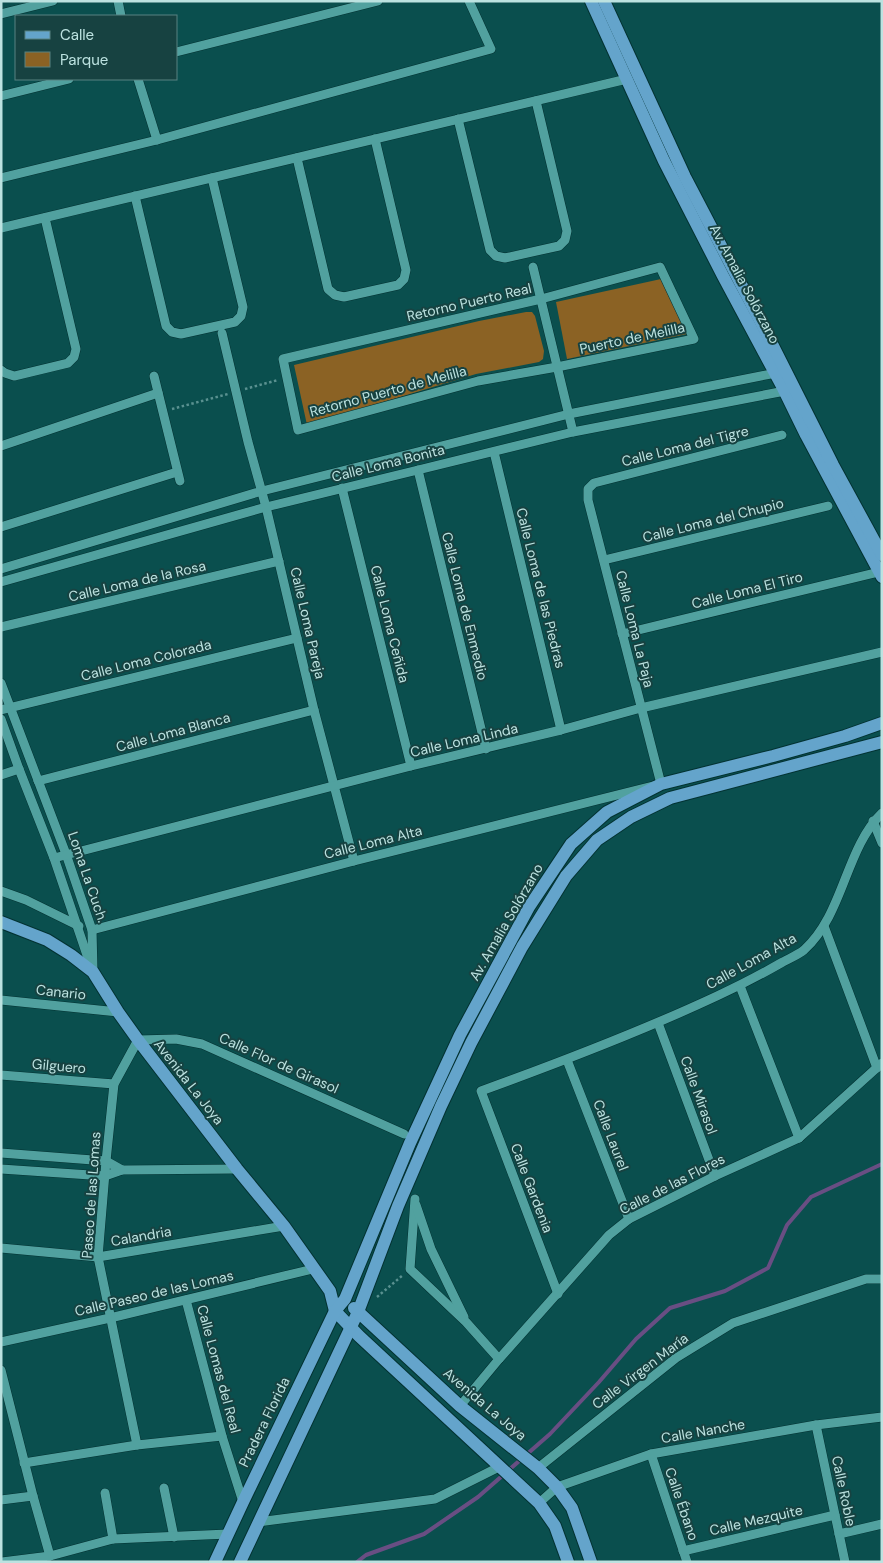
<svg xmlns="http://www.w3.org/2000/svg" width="883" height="1563" font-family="'DM Sans',sans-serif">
<rect width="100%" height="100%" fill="#0a4f4e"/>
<g fill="#8b6224">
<path d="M661,279L687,334L567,359L556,302Z"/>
<path d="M526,312H532L535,316L544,351L543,359L539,362L476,374L307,425L294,365L479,321Z"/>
</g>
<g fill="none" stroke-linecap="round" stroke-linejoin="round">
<path stroke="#694e83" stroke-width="4" d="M357,1562L366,1555L424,1534L478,1497L550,1434L599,1382L636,1339L670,1308L725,1291L768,1268L787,1225L811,1197L882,1164"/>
<defs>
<g id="minor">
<path d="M118,1L121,16"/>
<path d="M1,14L53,1"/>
<path d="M176,52L378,1"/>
<path d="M138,79L157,140"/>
<path d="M1,96L69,79"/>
<path d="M458,119L490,250L496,256L505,258L559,246L565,240L567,231L536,101"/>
<path d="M297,158L328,289L335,295L344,297L398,285L404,279L406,270L375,139"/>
<path d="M1,178L157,140L491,49L469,1"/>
<path d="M135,196L166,326L172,332L181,334L235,322L241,316L243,307L212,178"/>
<path d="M1,228L627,79"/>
<path d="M533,267L573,432"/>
<path d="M660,267L694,339L557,367L478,381L298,430L283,359L541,299Z"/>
<path d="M222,333L248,442L266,507L314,710L354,861"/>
<path d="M1,370L5,373L14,376L68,363L74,357L76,349L45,218"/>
<path d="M154,376L180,481"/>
<path d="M1,446L158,393"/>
<path d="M494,452L561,730"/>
<path d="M418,470L486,749"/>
<path d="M342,488L411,766"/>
<path d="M1,527L177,472"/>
<path d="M604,560L828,506"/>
<path d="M1,569L262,491L569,414L776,373"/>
<path d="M1,582L266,507L418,470L573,432L785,391"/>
<path d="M1,627L279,561"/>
<path d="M622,634L879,572"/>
<path d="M1,683L66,854L92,930L93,972"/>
<path d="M1,710L297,638"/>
<path d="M1,719L19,769L54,858L90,964"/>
<path d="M1,775L19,769"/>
<path d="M38,781L314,710"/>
<path d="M873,821L882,843"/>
<path d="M54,858L411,766L561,730L641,708L882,652"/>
<path d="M1,891L26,900L79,926"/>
<path d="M824,926L877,1068"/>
<path d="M92,930L354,861L661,784L588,500V489L594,483L782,435"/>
<path d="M740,986L799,1138"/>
<path d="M1,1000L118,1012"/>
<path d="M658,1023L715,1176"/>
<path d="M567,1060L629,1219"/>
<path d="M1,1075L114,1084"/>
<path d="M1,1153L106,1161L122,1170"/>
<path d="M1,1169L105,1176L122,1170L237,1169"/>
<path d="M415,1199L410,1269L466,1322L499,1359"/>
<path d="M416,1205L431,1249L464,1317"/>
<path d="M1,1248L98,1257L284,1226"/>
<path d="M558,1294L481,1091C561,1062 640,1032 717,996C739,986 760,975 781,963C788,959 798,955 804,950C844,914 845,849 882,813"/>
<path d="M186,1300L222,1436L243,1502"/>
<path d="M1,1342L110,1318L313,1269"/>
<path d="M1,1370L33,1496L50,1556"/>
<path d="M460,1406L499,1359L609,1235L629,1219L715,1176L799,1138L882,1063"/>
<path d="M816,1425L845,1562"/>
<path d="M137,1445L98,1257L106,1161L114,1084L138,1040L176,1039L202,1044L404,1134"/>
<path d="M651,1454L687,1562"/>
<path d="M24,1463L137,1445L222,1436"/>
<path d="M538,1468L676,1358L733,1323L866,1279H882"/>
<path d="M164,1488L174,1537"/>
<path d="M105,1493L113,1539"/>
<path d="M1,1500L33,1496"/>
<path d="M539,1503L557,1487L651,1454L816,1425L882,1417"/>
<path d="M258,1522L435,1499L499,1467"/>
<path d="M839,1534L882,1524"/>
<path d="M683,1551L835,1515"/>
<path d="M2,1562L50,1556L113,1539L228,1534"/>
</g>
<g id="major">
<path d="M591,1L664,161L723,276L783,388L806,435L882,577"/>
<path d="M604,1L685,177L766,332L833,465L882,555"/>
<path d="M1,922L47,940L71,955L93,972L118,1012L138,1040L237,1169L284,1226L330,1291L335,1311L359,1336L539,1503L555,1526L568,1562"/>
<path d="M354,1308L460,1406L538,1468L557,1487L572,1508L591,1562"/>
<path d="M215,1562L243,1502L335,1311L345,1299L410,1143L460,1035L529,907L571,844L607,812L661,784L773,756L845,736L882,723"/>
<path d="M240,1562L358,1312L398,1206L441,1106L471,1043L522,947L566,876L597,840L631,817L670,798L882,742"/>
</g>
</defs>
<use href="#minor" stroke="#033232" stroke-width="10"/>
<use href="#major" stroke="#033232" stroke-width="14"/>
<g stroke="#5a9190" stroke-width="2.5" stroke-dasharray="2.5 2.5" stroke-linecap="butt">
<path d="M245,389L278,380"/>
<path d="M172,409L228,394"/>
<path d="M377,1297L403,1275"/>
</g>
<use href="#minor" stroke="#51a19f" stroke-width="9"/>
<use href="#major" stroke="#64a4cb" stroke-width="12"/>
</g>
<g text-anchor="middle" stroke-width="4" stroke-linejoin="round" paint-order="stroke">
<g font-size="14" fill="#bce2e0" stroke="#174241">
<text transform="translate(745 284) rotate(62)" y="5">Av. Amalia Solórzano</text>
<text transform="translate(469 302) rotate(-13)" y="5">Retorno Puerto Real</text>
<text transform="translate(632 338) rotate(-12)" y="5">Puerto de Melilla</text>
<text transform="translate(388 391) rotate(-15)" y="5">Retorno Puerto de Melilla</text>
<text transform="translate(685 446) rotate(-14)" y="5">Calle Loma del Tigre</text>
<text transform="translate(388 463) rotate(-14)" y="5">Calle Loma Bonita</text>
<text transform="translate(713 520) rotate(-14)" y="5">Calle Loma del Chupio</text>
<text transform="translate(137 581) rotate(-13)" y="5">Calle Loma de la Rosa</text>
<text transform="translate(541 588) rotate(76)" y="5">Calle Loma de las Piedras</text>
<text transform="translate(747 590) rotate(-14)" y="5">Calle Loma El Tiro</text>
<text transform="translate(465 606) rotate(76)" y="5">Calle Loma de Enmedio</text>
<text transform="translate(308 623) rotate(77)" y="5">Calle Loma Pareja</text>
<text transform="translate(390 624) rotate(76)" y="5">Calle Loma Ceñida</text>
<text transform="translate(635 629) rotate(76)" y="5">Calle Loma La Paja</text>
<text transform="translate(146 660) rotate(-14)" y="5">Calle Loma Colorada</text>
<text transform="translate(173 732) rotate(-15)" y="5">Calle Loma Blanca</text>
<text transform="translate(464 740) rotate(-13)" y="5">Calle Loma Linda</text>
<text transform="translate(373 842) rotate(-14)" y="5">Calle Loma Alta</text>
<text transform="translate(88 877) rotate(71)" y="5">Loma La Cuch.</text>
<text transform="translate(506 922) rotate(-60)" y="5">Av. Amalia Solórzano</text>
<text transform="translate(751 961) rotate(-29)" y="5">Calle Loma Alta</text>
<text transform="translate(61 992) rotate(6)" y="5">Canario</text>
<text transform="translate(279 1063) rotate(24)" y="5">Calle Flor de Girasol</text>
<text transform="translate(59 1066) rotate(5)" y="5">Gilguero</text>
<text transform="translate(189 1082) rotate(52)" y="5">Avenida La Joya</text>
<text transform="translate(699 1095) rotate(70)" y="5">Calle Mirasol</text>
<text transform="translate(611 1135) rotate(69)" y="5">Calle Laurel</text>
<text transform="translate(672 1184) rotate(-27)" y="5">Calle de las Flores</text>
<text transform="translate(532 1188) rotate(69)" y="5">Calle Gardenia</text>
<text transform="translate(91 1195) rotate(-86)" y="5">Paseo de las Lomas</text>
<text transform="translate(141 1236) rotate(-10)" y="5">Calandria</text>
<text transform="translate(154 1293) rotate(-13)" y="5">Calle Paseo de las Lomas</text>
<text transform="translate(219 1369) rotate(75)" y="5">Calle Lomas del Real</text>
<text transform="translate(640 1371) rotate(-37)" y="5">Calle Virgen María</text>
<text transform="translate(485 1404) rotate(40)" y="5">Avenida La Joya</text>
<text transform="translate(264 1422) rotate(-64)" y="5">Pradera Florida</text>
<text transform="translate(703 1431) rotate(-10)" y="5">Calle Nanche</text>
<text transform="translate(844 1491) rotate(78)" y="5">Calle Roble</text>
<text transform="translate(682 1504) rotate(71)" y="5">Calle Ébano</text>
<text transform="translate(756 1520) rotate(-13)" y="5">Calle Mezquite</text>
</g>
</g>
<rect width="883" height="1563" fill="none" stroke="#bce2e0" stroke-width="5"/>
<rect x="15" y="15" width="162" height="65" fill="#174241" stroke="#598281"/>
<rect x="25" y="31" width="25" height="8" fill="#64a4cb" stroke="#598281"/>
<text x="60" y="40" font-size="15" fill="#bce2e0">Calle</text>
<rect x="25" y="52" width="25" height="15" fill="#8b6224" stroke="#598281"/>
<text x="60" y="65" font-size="15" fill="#bce2e0">Parque</text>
</svg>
